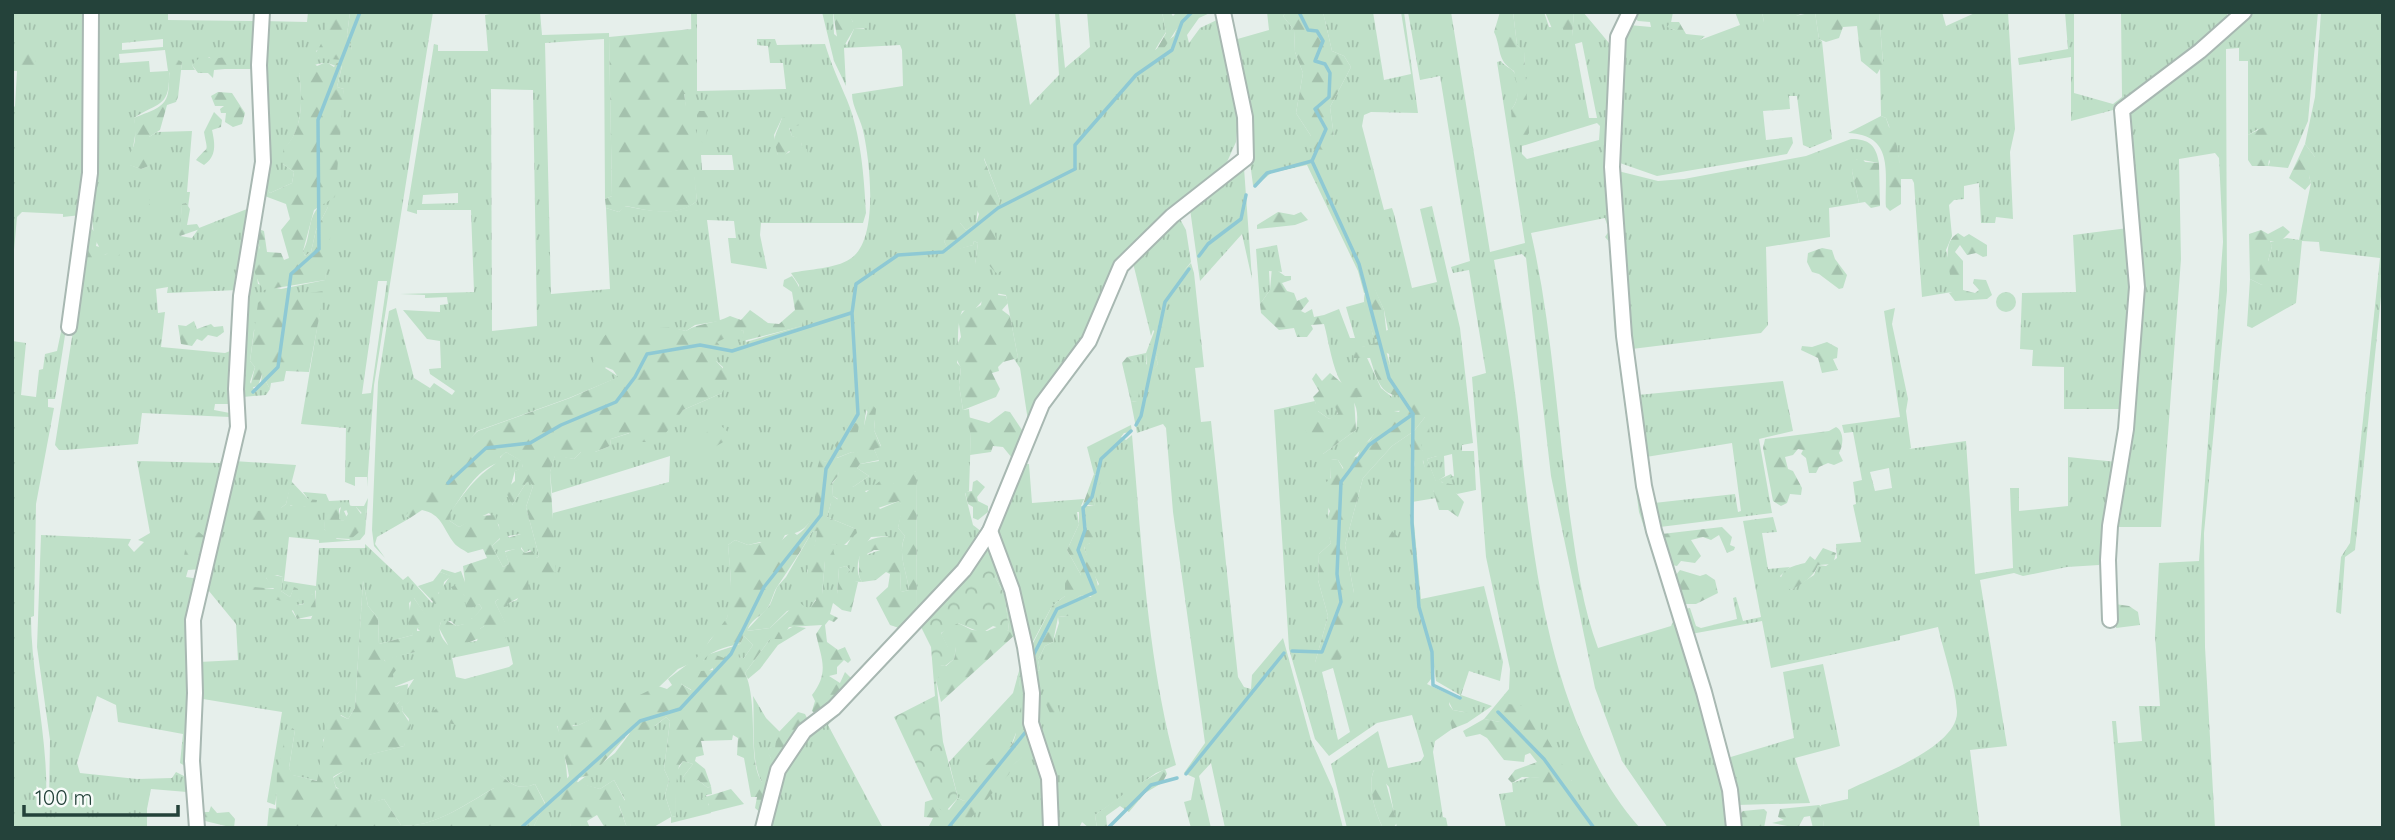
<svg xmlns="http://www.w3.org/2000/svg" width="2395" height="840" font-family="Quicksand,sans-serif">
<defs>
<pattern id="grass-tufts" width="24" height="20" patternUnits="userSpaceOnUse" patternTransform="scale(1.75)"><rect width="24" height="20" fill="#bfe0c8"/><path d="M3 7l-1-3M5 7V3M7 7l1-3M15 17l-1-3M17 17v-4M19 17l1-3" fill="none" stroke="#a4c1ad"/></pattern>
<pattern id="forest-firs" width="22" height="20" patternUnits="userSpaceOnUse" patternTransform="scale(1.75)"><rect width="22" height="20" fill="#bfe0c8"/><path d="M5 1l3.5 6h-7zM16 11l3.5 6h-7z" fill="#a4c1ad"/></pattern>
<pattern id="park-crowns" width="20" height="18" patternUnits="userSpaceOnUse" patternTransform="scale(1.75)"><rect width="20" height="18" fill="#bfe0c8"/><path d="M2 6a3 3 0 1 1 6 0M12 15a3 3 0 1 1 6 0" fill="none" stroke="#a4c1ad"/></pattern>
</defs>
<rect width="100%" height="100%" fill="#e6efeb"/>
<g fill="url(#grass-tufts)" fill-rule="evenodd">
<path d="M12,12H88L91,123L81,215L63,217V214L22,212L17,217L13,261L12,109L15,106L17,71H12Z"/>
<path d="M93,12H168V20L254,21L255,69H224L209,57L192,65L195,70H181L182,62L169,73C170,108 158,102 134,118L136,130L130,165L141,169L149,166V137L157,132L192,131L187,192H190L188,207L186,203L182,205L180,236L192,238L199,228L252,207L238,290L167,293L168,287L156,289L158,313L165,312L161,347L225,353L235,349L230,404H215L214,410L235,414L228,441L230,417L142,413L138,444L65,450H59L55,445L82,274L108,253L105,255C90,238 92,222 95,201L90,199ZM163,39V47L122,50V43ZM165,50L168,71L150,72L149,61L120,63L119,54Z"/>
<path d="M308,12H336L321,48L316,51L319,58L352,49L347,35L350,12H433L374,385L367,487V477H355V486L345,482L346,428L301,424L323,292L254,330L250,361L255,367L250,382L254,389L261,382L262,374L270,389L266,395L243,397L241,337L256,240L260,249L255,264L258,284L281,289L325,280L328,207L316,230L311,252L305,256L303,251C312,235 306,218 322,203L344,89L337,87L342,66C334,67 331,63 325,63C315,63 307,68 299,74C303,99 303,132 283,150V164L294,172L292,183L270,193L265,186L263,21L307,22ZM378,281H387L371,393L362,394Z"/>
<path d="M499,12H540L542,35L609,33L612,196L605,199L604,39L545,43L551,294L610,289L606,208L619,212L624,206C648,210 676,218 697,201L684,93H692L691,12H697V91L786,89L783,63H770L768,46L757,45V39H775L777,45L825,44C831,64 839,81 847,100C861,134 864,176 866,213L863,223H761L760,235L767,269L731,263L728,238H736L734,221L707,220L720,321L695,325L686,331C647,321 632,345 605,368L619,377L569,398L477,431L413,507L406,516L410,518L377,537L375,544L385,558L374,546L372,530L378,382L389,311L396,308L414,378L430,388L434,383L452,395L455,391L430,374L429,369L441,368L440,341L427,339L403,310L440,312V305L448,304L447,297L425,298V295L400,294L474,292L471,210H417V214L407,211L434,44L438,45V51H488L485,15ZM491,89L533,90L537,326L492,331ZM782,118L795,125L789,127L792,136L802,140L801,146L784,155H778L774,135ZM701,155H732L734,170H702ZM458,193V203L422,204L423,195Z"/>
<path d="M822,12H833L834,34L847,45L854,29H864L863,22H853L848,14L1015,12L1030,105L1059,75L1055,12H1059L1065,68L1090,47L1087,12H1162L1166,32L1155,50L1174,36L1179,23L1190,12H1212L1199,18L1187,35L1189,43L1200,28L1221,18L1238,120L1236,142L1227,162L1130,245L1112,269L1089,332L1028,421L1020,368L1014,359L1018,358L1006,295L990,292L976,308L962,311C956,325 959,346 957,363L961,367L959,385L963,410L969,409L971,431L969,491L965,493L973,525L982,532L968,560L902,629L900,627L917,610L916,471L893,484L865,491L880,509L899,501L903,507L898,528L905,536C897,553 907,572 909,590L901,592L900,572L867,558L866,555L883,549L889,536L871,537C861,550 852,567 862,582L847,581L842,577L850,570L846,566L839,568L837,594H822L825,561L831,544L847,545L856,529L827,517L831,503L838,499L833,496L832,484L838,476L839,467H845L853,487L869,476L857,468L860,464L879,461L874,449L881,446L874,430L875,420L866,410L862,444L857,454L852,452L826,462L821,460C812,490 826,531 785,535L779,546L772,549L760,542L748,545L735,540L728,545C730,567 734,596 727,618C719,639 707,631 703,661L704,656L740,644L744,636L753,645L744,658L726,657L699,679L692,690L681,684L689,664L678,669L660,686L643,696L579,725L557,726C570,760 566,792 571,828H533L545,803L535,784C517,791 512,784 497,773L494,788C467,803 433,829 401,825L384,799L365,805L336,787L333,778L368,755L404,746L409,719L402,711L403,707L397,705L414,679L394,687L393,674L384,659L415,652L420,631L417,628L426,625L427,618L414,598L409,603L413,635L379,644L378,618L368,606L363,581L355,708L348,719L341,715L323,740L324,755L318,781L292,775L289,768L295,730L288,726L275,805L267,802L282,712L197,698L199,662L238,660L236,624L204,585L234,461L296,465L286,504L281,508L297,504L306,507L308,499L303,492L326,494L329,501L349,500L350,506H364L368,498L365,534L360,540L319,543V540L289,537L284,581L316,586L319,548H365V544L403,580L408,576L432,603L450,576L440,572L442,569L455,573L461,571L465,582L462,593L474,606L479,604L482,608L473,619L465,617V624L456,626L451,621L441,622C437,631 442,639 448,645L477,641L480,629L484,626H488V640L505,623L495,602L498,599L506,604L517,600L527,578L545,574L553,513L669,482L670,456L552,493L550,472L555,455L574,459L581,452H595L610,446L611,439L630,433L641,442L648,440L683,410L722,393L723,367L716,361L717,342L727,334L743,330L746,342L801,326L799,285L791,273C809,269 835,269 850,259C879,241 870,164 864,135C862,121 852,107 852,94L903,86L902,50L900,45L844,48L846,86L834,61ZM984,158L1000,200L996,211L989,217L975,265L978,243L974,241L973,245L949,251L944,241L960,223L966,230L976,224ZM341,507L338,519L343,521L347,518L344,511L356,507L363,514L366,507L365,525L349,540L337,539L324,529L325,521ZM277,575L283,577L281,591L290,597L294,588L299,601H282L262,588H275L266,578ZM316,590L315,609L311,619H297L292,611L297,605L306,603L304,591L312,595ZM509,646L513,664L509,667L465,679L456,677L452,658Z"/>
<path d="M1267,12H1286L1283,16L1294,30L1295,52L1303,73L1296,113L1311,136L1334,137L1330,107L1351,67L1344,56L1332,51L1323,12H1373L1384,80L1411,74L1401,12H1404L1418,113L1371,112L1364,115L1362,126L1384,210L1392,208L1394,214L1412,288L1437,282L1420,209L1432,206L1460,328L1473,443L1462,445V451H1474L1476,490L1457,494L1441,481L1454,476L1452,454L1444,456L1445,476L1436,482L1427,459L1437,456L1423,451L1411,441L1415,467L1422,459L1436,498L1412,502L1421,599L1484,586L1503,662L1500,681L1469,671L1461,695L1492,706L1467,723L1464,712L1453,710L1449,702L1452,729L1435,741L1433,752L1443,817L1446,818L1448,828H1397L1389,787L1374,770C1367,785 1375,812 1382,826L1347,828L1331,764L1378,731L1388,768L1421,761L1424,756L1412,715L1377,723L1329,756L1315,739L1289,649L1274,410L1315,401L1316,404H1335L1338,415L1329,419L1318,411L1323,454L1356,430C1360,406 1354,402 1342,384C1332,368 1329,342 1324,324V315L1339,309L1350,338H1355L1346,307L1364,302L1373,335L1388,330L1384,310L1375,290L1364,293L1358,271L1307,165L1271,173L1256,186L1253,185L1234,40L1269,30ZM1372,346L1389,354L1392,397L1381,388L1362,347ZM1425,410V417L1414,431L1392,446L1363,478L1345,545L1354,593L1315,663L1328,616L1318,580L1319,554L1331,543C1324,520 1332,486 1331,459L1338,460L1344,469L1394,411ZM1431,645L1436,681L1460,695L1459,699L1427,684L1431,679ZM1333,668L1350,732L1338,740L1322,672Z"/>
<path d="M1408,12H1451L1490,252L1525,243L1497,62L1501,61C1504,66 1511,68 1514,72C1521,83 1519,101 1511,110L1513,118L1526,95L1524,52L1517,45L1513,12H1544L1549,27L1564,28L1572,36L1574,12H1583L1609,43L1614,219L1643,496L1723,778L1732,828H1668L1622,761L1595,688L1551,476L1526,258L1522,254L1494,260C1503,312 1512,365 1518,417C1532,551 1547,723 1640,828H1506L1499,794L1513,792L1512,783L1530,777L1572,781L1501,717L1500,722L1484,719L1509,689L1510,669L1486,557L1472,377L1486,373L1469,270L1453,273L1451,267L1470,261L1440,76L1420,80ZM1582,42L1597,118H1589L1575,44ZM1597,123L1600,126L1599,140L1527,159L1522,154V146ZM1605,218L1609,231L1605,237L1611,244L1614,325L1639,512L1674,620L1671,626L1598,648C1583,608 1577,565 1571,523C1557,426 1553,329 1531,233Z"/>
<path d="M1636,12H1673L1670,28L1700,40L1740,25L1735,12H1762L1764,22L1815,12L1819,39L1822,41L1832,139L1810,148L1803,145L1797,96H1789L1790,109L1763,111L1766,140L1792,137L1793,143L1787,154L1657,176L1617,162L1622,44L1629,25L1651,27L1650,22L1638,21L1633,17Z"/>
<path d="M1879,12H1942L1946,26L1977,12H2008L2015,129L2010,152L2013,219L1996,217L1995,223H1981L1979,183L1964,186V199L1954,200L1949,205L1952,236L1946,250L1952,273V292L1922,297L1914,183L1912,179H1901C1900,154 1894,139 1886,118L1881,116L1880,65L1883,63Z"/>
<path d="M2065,12H2074V93L2113,104L2122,97L2121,12H2227V21L2117,109L2071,121V57L2019,65L2018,58L2068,49Z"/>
<path d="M2247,12H2318L2308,121L2288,168L2268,166L2270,162L2258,129L2248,135V61H2239V48L2226,49L2227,291L2204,533L2205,647L2215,828H2121L2112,721H2116L2118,743L2142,741L2139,706H2160L2155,636L2159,563L2199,561L2223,242L2219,158L2215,153L2179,159L2181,259L2161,527H2113L2137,350L2128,109Z"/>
<path d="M2321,12H2383V277L2355,550L2345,557L2341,614L2336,612L2341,557L2350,543L2380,258L2320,251L2319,242L2302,241L2296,303L2252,328L2247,326L2250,279L2262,285L2272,246L2270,242L2287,238L2299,240L2311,183L2309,176L2315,157L2305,144L2315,97Z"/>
<path d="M1851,139C1869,139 1876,145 1879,163L1857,159L1852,171L1859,203L1829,208L1830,237L1766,247L1768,325L1761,333L1632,349L1618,171L1658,181L1684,179L1806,156Z"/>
<path d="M1244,168L1252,279L1242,234L1200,281L1190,209Z"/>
<path d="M1180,219L1186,230L1191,262L1183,272L1191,263L1194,273L1204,367L1195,368L1201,422L1211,421L1238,677L1244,687L1251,689L1252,675L1283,638L1311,740L1333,789L1343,828H1225L1211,763L1199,776L1211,828H1191L1184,802L1191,800L1195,778L1184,773L1205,743L1173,512L1166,428L1163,424L1137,433L1131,402L1137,401C1137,387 1131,373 1133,361L1127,357L1146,353V364L1154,369L1158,364L1156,358L1163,339L1153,330L1151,336L1133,263L1149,241Z"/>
<path d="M2128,228L2133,290L2125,409H2064V367L2032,366L2033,350L2020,349L2022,293L2076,292L2073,235Z"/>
<path d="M1277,245L1282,272L1269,271L1270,290L1260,304L1256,249Z"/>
<path d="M1895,308L1892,324L1908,399L1906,411L1911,448L1909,449L1966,441L1975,574L2013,568L2010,488H2019V511L2068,506V457L2117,462L2106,554L2099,565L2067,567L2023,576L2014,573L1980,580L2007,746L1970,750L1980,828H1824L1821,805L1848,799V790C1876,776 1959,747 1957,711C1955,683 1944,654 1938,627L1900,636V640L1771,668L1762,621L1691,634L1684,609L1690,608L1696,626L1701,628L1737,619L1733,598L1736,597L1743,621L1761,617L1743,521L1773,517L1777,532L1762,533L1768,569L1790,567L1780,576L1791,590L1814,575L1818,565L1826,566L1837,558L1836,544L1861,542L1853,505L1856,504L1853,482L1862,480L1853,432L1844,433L1842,425L1900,417L1884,311ZM1889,468L1892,488L1875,491L1870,472Z"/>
<path d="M62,327L66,329L55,399H48V407L54,408L36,504L34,616L31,617C31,676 49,740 46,803H49L50,740L37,647L41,535L131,539L128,545L134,552L144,542L138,540L150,533L137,461L220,463L223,455L225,456L201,569L188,570L186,577L199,579L185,766L180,763L183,734L118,722L116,705L97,696L77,763L80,773L137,779L172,778L176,772L188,778L193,803L188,802L187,792L151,789L147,809V828H12V341L26,343L21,395L36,397L39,370L43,369L45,354L57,351Z"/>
<path d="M1783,381L1793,431L1759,439L1772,513L1660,527L1654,503L1735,494L1738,512L1741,511L1732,443L1646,457L1638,395Z"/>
<path d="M1131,425L1132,432L1124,433L1121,437L1126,440L1132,435C1142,545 1147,658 1176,765L1156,773L1095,815L1097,828H1089L1082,822L1079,828H1055L1040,749L1032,672L1040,670L1038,660L1045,646L1053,642L1059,623L1058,617L1067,616L1074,599L1081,595L1091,597L1099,584L1089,565L1084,546L1090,543L1083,512H1077L1079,524L1067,550L1081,575L1065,596L1052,606L1028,651L994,523L1022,464H1029L1032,503L1084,499L1081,506H1094L1099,475L1094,474L1087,447Z"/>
<path d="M506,452L522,461L523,468L515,471L511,485L512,505L526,483L529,480L533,486L526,507L539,556L537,558L530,550L525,553L521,547V534L508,536L516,549L505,551L509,564L503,567L492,546L500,539L499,525L489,513L459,527L450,521L448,515C463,495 474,478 495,464C499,461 501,455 506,452Z"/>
<path d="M817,531C816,543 812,561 807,571L816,599L809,610L804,607L787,611L770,628L746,631L770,605L777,587L786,577L812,532Z"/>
<path d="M794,626L806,628L778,645L760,669L748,679L745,673L770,639Z"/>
<path d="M1022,660L1027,674L1019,679L1025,729L1023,733H1016L1010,748L964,801L958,798L949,762L1013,693Z"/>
<path d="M1823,664L1840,746L1795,758L1810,803L1737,805L1724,759L1794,738L1783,672Z"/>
<path d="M862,685L863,689L828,725L883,828H767L771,802L793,749Z"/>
<path d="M753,696L766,718L780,732L775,749L769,747L768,753L771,758L763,783C750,767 755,717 753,696Z"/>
<path d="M666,717L670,721L664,769L669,780L665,795L672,817L676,816L675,790L677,771L683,761L693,764L683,777L698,780L708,788L711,786L712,794L706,795L711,813L671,823V817L652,828H627L619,805L625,800L614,780L600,789L577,783L615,753L630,733L655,726Z"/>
<path d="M1034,745L1045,776L1049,828H962L1011,767Z"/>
</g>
<g fill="url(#forest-firs)" fill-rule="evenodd">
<path d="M336,12H350L347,35L352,49L342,60L319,58L315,54C321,45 328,33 326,21Z"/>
<path d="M833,12H860L849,14L853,22L869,20V28L854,29L844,46L838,43Z"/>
<path d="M1162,12H1170L1173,16L1177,12H1190C1176,26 1170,43 1157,57L1154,54L1166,33Z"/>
<path d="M1286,12H1323L1332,51L1344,56L1351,67L1330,107L1334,137L1324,150L1308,148L1311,136L1296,113L1303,73L1295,52L1294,30L1283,16Z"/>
<path d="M1500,12H1513L1517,45L1524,51L1529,133L1525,140L1513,135L1511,110C1521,98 1517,86 1514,71C1496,60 1502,49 1494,32Z"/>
<path d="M1545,12H1574L1572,36H1564L1563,28L1553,31Z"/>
<path d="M1762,12H1805L1772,27L1764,22Z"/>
<path d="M1815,12H1879L1883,64L1877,74L1861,61L1857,26L1843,27L1839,38L1826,42L1819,39Z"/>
<path d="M1671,22H1679L1686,34L1705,36L1700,40H1679L1675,30L1667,27Z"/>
<path d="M692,29V94H684L686,106L694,115L689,119L697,201C676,219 648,210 625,206L619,212L606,208L605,199L612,196L609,37Z"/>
<path d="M35,39C41,45 36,63 32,72L24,71L16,62V50H23Z"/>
<path d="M202,55L213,59L225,57L228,63L225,69L214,70L213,78L208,73H198L192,65Z"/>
<path d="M175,58L182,62L178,97L176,102L167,105L160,130L149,137V166L141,169L129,165L128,155C138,146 135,130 134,118C142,114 154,111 160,106C176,95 163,70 175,58Z"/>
<path d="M308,58L317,66L326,62L334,67L337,63L342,65L337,87L344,89L335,197L314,210L303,251L305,256L311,252L316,230L328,207H334L325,280L264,290C257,283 251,263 252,254L260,249L253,227L264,231L267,252L281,253L284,260L289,258L281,230L290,219L286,204L262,195L265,186L270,193L292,183L294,172L283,164V149C303,132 303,99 299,74Z"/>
<path d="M218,92L232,93L245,113L242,124L233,127L225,122L226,113H221L220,109L224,106H215L211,96Z"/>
<path d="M697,111H706L709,115L705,143L697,140Z"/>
<path d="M214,112L222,120L221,127L212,130C215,144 217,156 204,165L196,160C209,144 208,155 204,132Z"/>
<path d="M798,114L803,117V124L789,128L792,136L803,139L801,146L807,149L808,155H794L789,151L785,155H778C772,135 775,138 782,118Z"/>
<path d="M1881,116L1886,118L1889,127L1894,130L1901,169V204L1890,211L1886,207C1885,171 1894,135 1848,133Z"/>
<path d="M2264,127L2273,134L2268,166H2252L2248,160V135Z"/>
<path d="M2305,144L2315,157L2316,170L2309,176L2311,183L2305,190L2289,178Z"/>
<path d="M982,154L1000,200L999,206L990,217L1005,270L996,273L986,262L980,266L975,265L978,243L974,241L973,245L949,252L944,241L956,223H960L966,230L976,224L979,214L975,206L979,156Z"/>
<path d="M1861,157L1865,162L1879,163L1880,206L1871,208L1865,202L1859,203L1852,171L1854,161Z"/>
<path d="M157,189L171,200L167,211L159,210L155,213L148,210L151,193Z"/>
<path d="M90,199L95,200L92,229L98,236L96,246L103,248L105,255L115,251L120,255L82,275Z"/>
<path d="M186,203L190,209L187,225L197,224L200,229L180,236L177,230L180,227L182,204Z"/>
<path d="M1278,212L1294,215L1301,212L1308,220L1295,225L1257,229V225Z"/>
<path d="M2283,226L2290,232L2281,241H2270L2272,246L2268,261L2272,273L2262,285L2250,279L2249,234L2261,230L2268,234Z"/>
<path d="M1958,233L1964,237L1969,234L1987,245V256L1983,257L1976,253L1967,255L1960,245L1955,252L1963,261V290L1975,293L1979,290L1973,283L1974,279L1986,280L1992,295L1987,299L1955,301L1949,293L1952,292C1952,272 1939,244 1958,233Z"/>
<path d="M1822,248L1832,250L1835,259L1847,275L1843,288L1839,289L1819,274L1812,272L1807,262L1808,253Z"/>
<path d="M1272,267L1285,276H1291V280L1282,283L1287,291L1294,293L1297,301L1306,297L1309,301L1301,311L1305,313L1312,309L1314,317L1324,315V324L1311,325L1313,329L1307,337H1297L1294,328L1279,330L1261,313L1260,304L1270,290Z"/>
<path d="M792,276C804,291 806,307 802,326L739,342L744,336L743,330L717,342L721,347L716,361L729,375L722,393L683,410L665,434L656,435L655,442H635L629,433L611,439L610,446L595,452H581L574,459L555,456L550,472L556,572L536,579L528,578L529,592L507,604L508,606L504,607L498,599L495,602L506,624L503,627L506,638L491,643L488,640V627L484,626L480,629L482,637L460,646L448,645L439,628L441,622L446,620L456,626L464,624L462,619L466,610L472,619L482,608L479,604L470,609L466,607L464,595L455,593L451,587L465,582L463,566L487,558L483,549L468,553C463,549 458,548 454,543C443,529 442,514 422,510L410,518L406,516L428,477L478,431L570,398L618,377L613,370L593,362L598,343L607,333L670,327L686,331C700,322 715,324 730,316L741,320L750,310L768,323L779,324L795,310L792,292L783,286L784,280ZM506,452L521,461L523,467L515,471V481L505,490L512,505L526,483L529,481L533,486L526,507L539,556L537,558L533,551L525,553L521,549V534L504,539L515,549L505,552L509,564L503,567L492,546L502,536L495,515L478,516L459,527L450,521L449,515C463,495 477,467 502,462L500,457Z"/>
<path d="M996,281L1000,286L998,295L1006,296L1008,303L1002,310L1010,316L1018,358L1003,362L998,367L999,371L992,373L1000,389L996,397L963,410L959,385L961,368L953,352L961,337L958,318L970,304L976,308L981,305L983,292H990Z"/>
<path d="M1375,289L1384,310L1387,338L1375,339C1369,325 1360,303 1366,290Z"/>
<path d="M324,291L309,372L286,371L284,381L271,383L270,389L262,374L258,386L250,388L255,367L250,361L258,303L262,299Z"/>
<circle cx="2006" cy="302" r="10"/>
<path d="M194,321L197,329L211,324L214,327L223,326L224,332L217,337L208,335L202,341L197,339L192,346L181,344L178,325L186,326Z"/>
<path d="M1157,324L1162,327L1166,336L1156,358L1158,364L1154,370L1147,368L1146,353Z"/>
<path d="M1378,342L1384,343L1391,369L1408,384L1406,395C1381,399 1377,380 1370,358H1354L1353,350Z"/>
<path d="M1827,342L1838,348L1837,358L1833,359L1838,370L1822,373L1818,358L1801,350L1802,346L1812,347Z"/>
<path d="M1127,357L1133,361L1139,393L1137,401L1131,402L1122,363Z"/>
<path d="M1316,373L1322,381L1330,373L1349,389L1361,387L1365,392L1362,397L1354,398L1356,430L1323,454L1317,455L1303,426L1308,413L1315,409L1329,419L1338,414L1334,404H1316L1313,397L1319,391L1312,379Z"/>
<path d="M870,402L876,409L874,430L881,447L874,449L879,460L860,464L857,468L869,476L853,487L843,482L844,467H840L838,476L832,483L833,496L841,502L831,503L827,517L856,529L857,533L843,546L831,544L835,556L832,561H825L822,594H837L839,568L846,566L850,570L843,577L858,582L851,612L842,610L833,603L830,614L838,618L834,622L829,620L825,625L827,642L838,650L845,647L851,660L848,663L844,660L837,667V674L829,676L840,683L845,672L855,682L816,714L812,711L815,701L812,695C830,672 821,658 816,634L822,625L789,627L782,639H770L745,673C759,703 747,762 762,782V774L771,758L767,753L769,747L775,748L777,734L798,712L805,714L808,720L761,813L755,808L757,797H751L744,758L737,755L738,738L733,735L732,740L701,741L704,755L696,757L695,761L705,769L711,786L708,788L698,780L686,783L683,777L693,764L683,761L679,766C675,782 676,798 676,816L672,817L665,795L669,780L664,769L670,721L666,717L651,729L634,736L629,733L593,774L579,778L577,782L600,789L614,780L625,801L619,806L627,828H605L597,815L587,821L590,828H571L567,809L557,806L552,797L569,776C566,756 556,732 557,714L565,715L573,726L579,725L658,686L667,689L672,685L668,679L693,660L694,670L681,684L691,690L701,671L713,670L711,659L716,655L724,658L728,651H738L739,658H744L753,645L744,636L740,644C724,647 709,651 700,664L695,660L727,618L731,580L728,545L735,540L748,545L770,541L773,548L792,531L797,535C824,517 810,485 820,459L826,462L830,456L837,458L852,452L857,453ZM817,531C814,561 797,572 816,600L809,609L798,602L770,628L747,631C751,618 762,617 768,607C772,601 773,593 777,587C789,569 801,551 812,532Z"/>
<path d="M1389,403L1394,411L1399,412L1403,405L1418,403L1425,410V417L1414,431L1392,446L1363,478L1345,545L1354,593V638L1338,663L1322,666L1315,663L1328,616L1318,580L1319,554L1331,543L1325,525L1330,511L1326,504L1322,486L1331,478V459L1338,460L1343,469L1347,460L1358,456L1361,445L1369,441L1379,426L1376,417L1379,404Z"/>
<path d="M1005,411L1010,412L1024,433L1012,458L1003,447L993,446L991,452L970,455L971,431L966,422L968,417L989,423Z"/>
<path d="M850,422L859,424C858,438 852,450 838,454L835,445Z"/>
<path d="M719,424L728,432L725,441L696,458L690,444Z"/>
<path d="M1426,426L1429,427L1430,437L1420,440L1423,451H1437V456L1427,459L1436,481L1451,474L1453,477L1441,482L1455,485L1456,493L1464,502L1458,517L1448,510H1439L1433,490L1429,489L1423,460L1421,468L1415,467L1411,441Z"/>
<path d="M1836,427C1845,432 1843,446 1839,453L1843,461L1834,465L1828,463L1819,467L1816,473H1809L1806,458L1801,454L1803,450L1798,449L1793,455L1785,457L1788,469L1793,471L1802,488L1801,495L1790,494L1787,503L1781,506L1773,501L1763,448L1765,439L1829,431Z"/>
<path d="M916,471L917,610L900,626L902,629L890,625L876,598L888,587L890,574L886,572L876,580L862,582C858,576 859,573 859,566C859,542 867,538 889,536L896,541L891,550H874L867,554V557L881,555L887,561V566L895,562L900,572L901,592L909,590C907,572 897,554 905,536L898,528L902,507L899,501L869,511L863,495L881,480L893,484L896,477Z"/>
<path d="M1094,474L1102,477L1094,506L1084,504L1082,507Z"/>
<path d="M977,480L985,487L977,497L978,501L988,506V512L978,520L973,518V507L968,504L965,492L972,491L973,482Z"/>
<path d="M291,481L308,499L317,500L316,505L306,507L291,505L283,512L281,508L286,504Z"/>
<path d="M339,504V519L343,521L348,514L344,504L356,507L361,514L364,506L366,507L365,527L351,539L332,538L324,529L325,508Z"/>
<path d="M1079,509L1083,511L1087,530H1095L1096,539L1084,547C1089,563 1098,576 1099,594L1097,597L1081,595L1075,599L1079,609L1075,615L1058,617L1053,642L1045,646L1038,660L1040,670L1032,672L1029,651L1052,606L1065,596V580L1081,575L1067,550L1079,524Z"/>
<path d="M274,510L277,515L271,524L261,523L257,529L251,527L250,517L255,511Z"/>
<path d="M1379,512H1387L1392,531L1399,538L1393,549L1385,551L1374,543Z"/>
<path d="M1722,527L1732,537L1730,545L1735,547L1734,550L1727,553L1719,535L1711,540L1703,537L1691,540L1701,556L1695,563L1681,561L1677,566L1672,565L1662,534Z"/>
<path d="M199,532L205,537L194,567L189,568L183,563L185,550L193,534Z"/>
<path d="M1823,548L1836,553L1833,564L1818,565C1813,578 1803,583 1791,590L1780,583C1781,568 1793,566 1805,563L1810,556L1815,560Z"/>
<path d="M1680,570L1700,576L1706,574L1715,580L1718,593L1696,604H1685L1675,576Z"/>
<path d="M440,572L451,576L444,582L443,590L438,593L439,602L435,604L418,586L433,581Z"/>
<path d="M998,573H1004L1017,633L941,702L936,680L940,665L946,666L954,659L956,647L948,648L941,634L949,625L958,623L972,630L987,631L999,626L1009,631L1005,596L995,577Z"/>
<path d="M269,574L283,577L281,591L290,597L294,587L298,589L299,601L289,603L250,593L253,587L274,589L266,578Z"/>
<path d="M363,581L368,606L378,618L379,644L413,635L408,622L411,601L407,596L411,594L433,625L417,628V631H428L432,639L427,649L384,660L397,669L393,674L395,687L408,684L407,694L397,704L403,707L402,711L411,725L404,746L369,755C362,766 343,770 333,777L336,788L349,791L365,804L384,799L401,825C432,829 468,803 494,788L492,774L497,772C511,784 517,791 535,784L545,804L533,828H267L269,808L276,809L277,772L288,725L295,730L289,768L293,775L317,781C321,765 320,745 327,731L321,715L326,709L348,719L355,708Z"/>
<path d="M315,587L316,615L297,619L291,606L304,604V591L309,588L312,595Z"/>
<path d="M2115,604L2129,606L2138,612L2140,625L2116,628Z"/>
<path d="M1024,672L1034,745C1027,757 1012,761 1009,774L964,826L928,828L933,818L924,817L925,802L934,799L949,810L958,798L964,801C968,788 977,774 987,763C998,751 1011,756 1016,733H1023L1019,679Z"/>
<path d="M1052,691L1061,715L1054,722L1044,700L1045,693Z"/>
<path d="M1442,696L1453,710L1468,713L1467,723L1452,729L1450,721L1440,719L1438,705Z"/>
<path d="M441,704H445L448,715L461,719L464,726L441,722L434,730L421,731L419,725Z"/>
<path d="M1507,704L1528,706L1572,781L1559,791L1541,786L1540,778L1522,777L1512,783L1508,779L1515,770L1537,762L1530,753L1525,755L1524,762L1504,760L1487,738L1480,734L1466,737L1463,731L1484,719L1500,722L1499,706Z"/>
<path d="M1165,769L1167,774L1162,783L1145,793L1129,812L1120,806L1106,816L1107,826L1097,828L1095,815L1132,788Z"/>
<path d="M1374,770L1383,772L1397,823L1393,828L1382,826C1375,812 1367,785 1374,770Z"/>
<path d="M731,789L744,804L708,813L709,804L704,802L702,798Z"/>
<path d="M1819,805L1822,807L1824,828H1813L1810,816L1804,817L1798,828L1772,823L1784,820L1778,817L1780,809Z"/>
<path d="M211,806L217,813L229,812L235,819L234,828L201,820V812H209Z"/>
<path d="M1764,809L1767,812L1764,828H1738L1737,817L1743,811Z"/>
</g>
<path fill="url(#park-crowns)" d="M987,538L998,573L995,577L1005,596L1009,631L993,626L982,633L958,623L941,633L948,647L952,643L956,647L954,659L945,666L940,665L942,673L936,680L943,742L958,798L946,811L941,810L932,798L894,717L935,696L931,647L920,625Z"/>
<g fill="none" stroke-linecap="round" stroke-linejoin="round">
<g stroke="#8ec9d4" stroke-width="3.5">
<path d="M1255,186L1267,173L1312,161"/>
<path d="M1199,256L1208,244L1241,219L1246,195"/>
<path d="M253,392L278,367L291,274L319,249L318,120L360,12"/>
<path d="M1413,414L1412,523L1419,607L1432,652L1433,685L1460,698"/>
<path d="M1136,425L1141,416L1165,302L1189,269"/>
<path d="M448,483L486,448L530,443L561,425L616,402L635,377L647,354L700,345L732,351L851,313"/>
<path d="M1292,651L1322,652L1341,602L1337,574L1341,482L1369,445L1413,414L1389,378L1359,264L1312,161L1326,129L1315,109L1329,97L1330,73L1325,64L1315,61L1323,41L1317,31L1308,30L1299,12"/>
<path d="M1033,656L1057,609L1095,592L1078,550L1085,530L1083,508L1092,497L1101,459L1131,431"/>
<path d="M1498,712L1544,759L1594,828"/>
<path d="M1186,774L1284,653"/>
<path d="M521,828L640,721L680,709L731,654L764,587L821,515L826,469L858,414L852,313L856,284L898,255L943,252L998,208L1075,169V145L1136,75L1172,50L1182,22L1192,12"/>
<path d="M948,828L1028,729"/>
<path d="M1108,828L1151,785L1177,778"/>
</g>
<defs>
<g id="minor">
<path d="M1630,12L1618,37L1612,167L1624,336L1644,486L1654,531L1704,692L1730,790L1734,828"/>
<path d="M69,327L90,173L91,12"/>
<path d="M990,531L1012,590L1025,647L1032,693L1031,723L1049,778L1051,828"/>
<path d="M2110,620L2108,560L2110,526L2126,429L2137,287L2122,110L2200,51L2244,12"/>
<path d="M197,828L192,761L195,693L193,620L238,427L236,389L241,296L263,162L259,65L262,12"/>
<path d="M763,828L778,770L804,731L834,708L964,570L990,531L1042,404L1089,341L1121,266L1172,216L1246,158L1245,117L1223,12"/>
</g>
</defs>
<use href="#minor" stroke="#a8b8b2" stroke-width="18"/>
<use href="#minor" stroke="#fff" stroke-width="14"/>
</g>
<rect width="2395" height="840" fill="none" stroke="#24423a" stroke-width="28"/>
<path d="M24 805v10h154v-10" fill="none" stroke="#24423a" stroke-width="3.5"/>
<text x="35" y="805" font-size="21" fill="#24423a" stroke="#f7fbf9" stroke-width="5" paint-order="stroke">100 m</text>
</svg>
